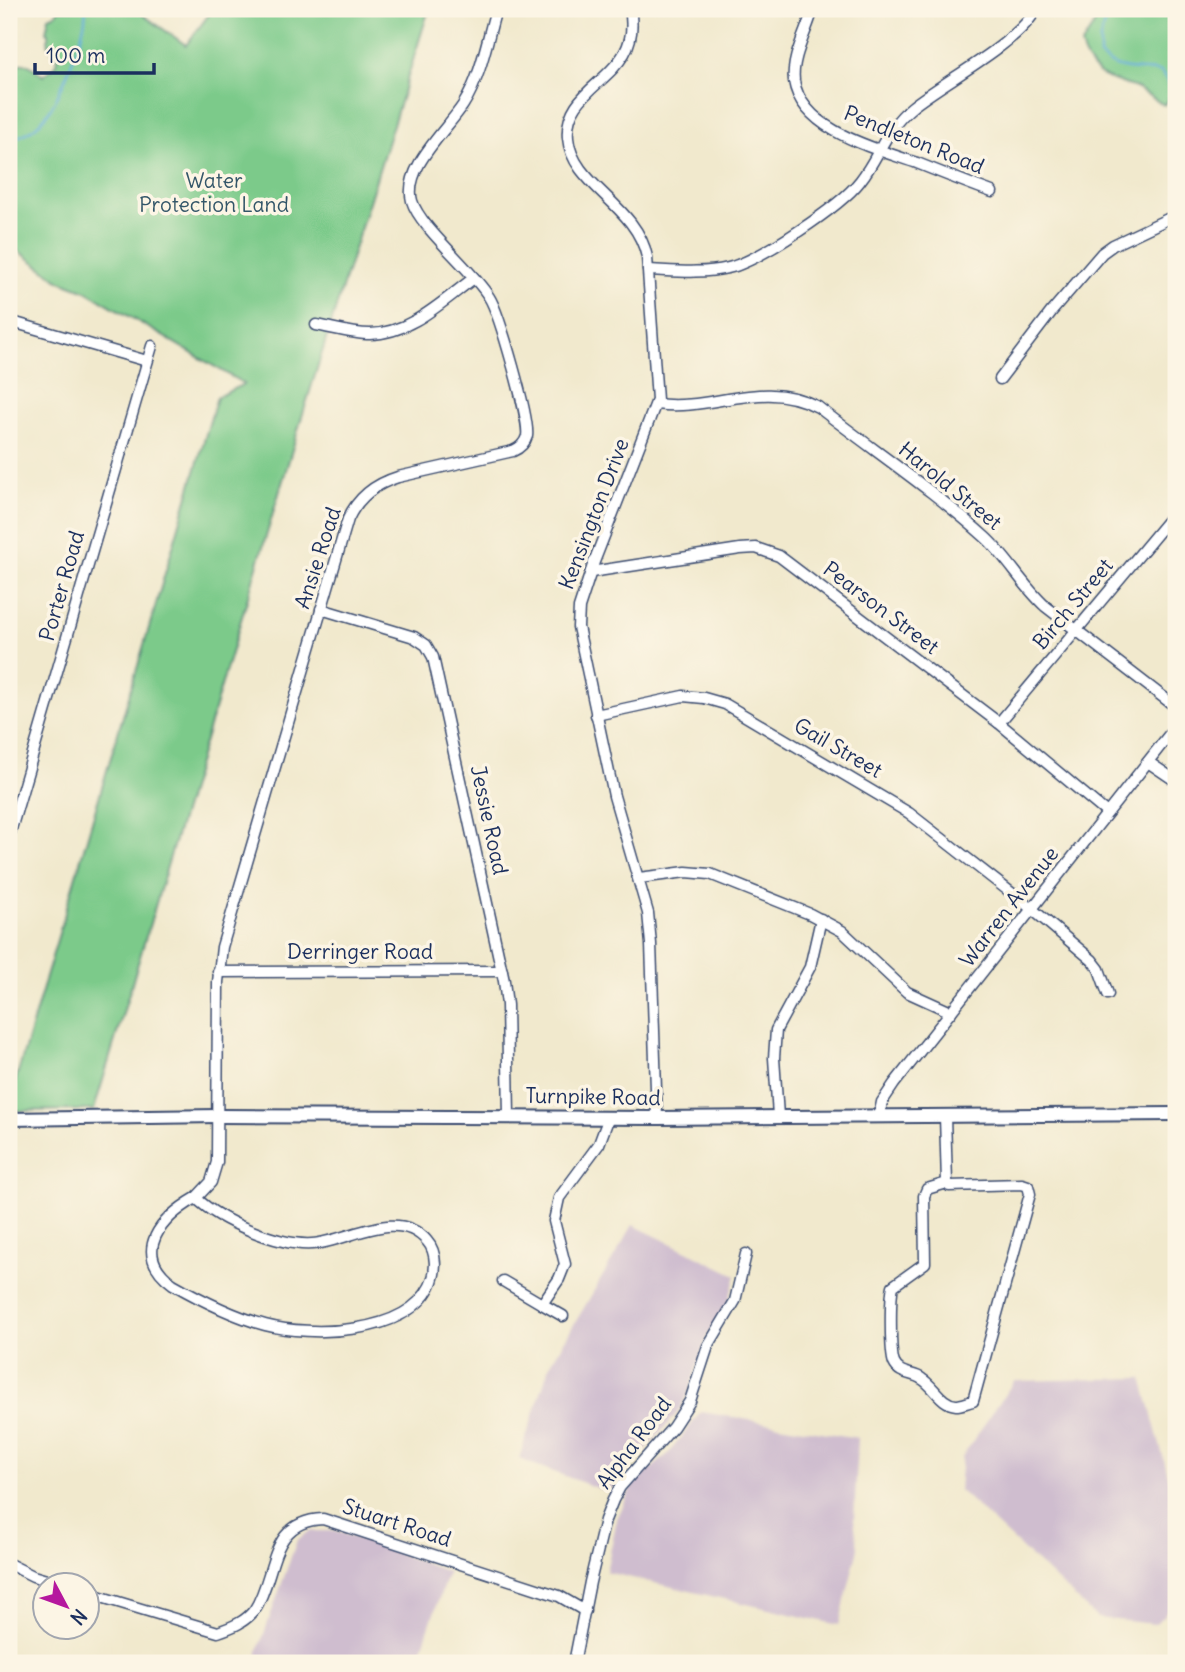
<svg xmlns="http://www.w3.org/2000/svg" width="1185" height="1672" font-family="Delius,sans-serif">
<rect width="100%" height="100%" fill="#fcf5e5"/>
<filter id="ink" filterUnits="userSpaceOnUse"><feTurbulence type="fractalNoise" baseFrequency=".0143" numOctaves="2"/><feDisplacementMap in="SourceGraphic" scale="14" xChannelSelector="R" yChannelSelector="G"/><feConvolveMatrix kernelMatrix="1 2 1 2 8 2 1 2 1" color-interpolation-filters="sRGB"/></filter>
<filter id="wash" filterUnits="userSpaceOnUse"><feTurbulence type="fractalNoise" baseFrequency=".00686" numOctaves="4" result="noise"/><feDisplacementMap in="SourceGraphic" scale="28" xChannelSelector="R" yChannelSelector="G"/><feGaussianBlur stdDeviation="1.57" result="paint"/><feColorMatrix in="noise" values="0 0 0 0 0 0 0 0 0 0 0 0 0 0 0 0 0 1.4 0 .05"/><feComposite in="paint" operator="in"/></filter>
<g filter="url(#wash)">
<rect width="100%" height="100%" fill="#f1e9cd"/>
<g fill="#cfbdcf">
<path d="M633,1225L736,1275L728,1303L707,1336L688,1394L675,1416L608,1492L519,1459L550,1365Z"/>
<path d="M1142,1378L1172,1490L1176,1493V1602L1155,1624L1097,1618L959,1490L962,1457L1014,1381Z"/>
<path d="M701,1412L858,1438L854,1520L858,1548L839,1625L606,1572L617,1519L632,1486L668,1454Z"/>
<path d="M310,1531H336L448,1572L417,1663H257L258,1651L297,1540Z"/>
</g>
<g fill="#7cca8a" stroke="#4c7c74" stroke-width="2">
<path d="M59,9H142L139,12L186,45L213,9H429L301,420L94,1110L9,1111V1103L217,397L244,384L86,291L60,281L9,244V66C25,61 31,64 43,76L55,66L58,57L48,45V33L46,32L49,17L56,14Z"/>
<path d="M1099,9H1176V99L1171,97L1164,105C1154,99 1146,93 1136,88C1109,78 1092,79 1081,46L1095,23Z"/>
</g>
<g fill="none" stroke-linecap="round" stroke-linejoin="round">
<g stroke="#5dacd7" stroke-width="2.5">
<path d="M1108,9L1100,39V56C1122,75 1137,67 1161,72L1176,93"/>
<path d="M9,139C47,133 59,93 72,62C79,43 85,29 86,9"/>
</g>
</g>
</g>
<g filter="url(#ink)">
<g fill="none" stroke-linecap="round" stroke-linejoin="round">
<defs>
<g id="minor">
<path d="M630,9C644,80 563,81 568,138C572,185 636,204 647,257L657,400L594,562L579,608L578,627L614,796L648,913L651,944L657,1118"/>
<path d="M813,9C807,31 791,58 794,81C802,131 877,149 917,163C942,173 967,183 992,192"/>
<path d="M648,270C674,271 702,274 728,268C759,261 841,206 860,181C880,156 885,129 912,107C944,81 1019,43 1036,9"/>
<path d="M9,321L147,361"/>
<path d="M316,325C333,328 352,334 370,334C410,334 444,300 474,278"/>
<path d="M1000,379L1052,311L1102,253L1113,245L1176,215"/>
<path d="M656,404C714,412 761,377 818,407C873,450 933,490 985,537C1008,558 1022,585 1045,606L1176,707"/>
<path d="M591,572L740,549L756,548L779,556L999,723L1107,813"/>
<path d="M321,609L414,637L426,645L433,657L504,981L507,1005L509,1116"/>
<path d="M596,715L683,696L704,698L725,704L909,813L1032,909L1092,960L1099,969L1108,994"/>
<path d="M999,723L1176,511"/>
<path d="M1148,762L1176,781"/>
<path d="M9,836L152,346"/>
<path d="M639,878L686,872L710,874L810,914L842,931L907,992L951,1012"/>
<path d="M218,972L502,971"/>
<path d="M778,1116L774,1058L776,1030L810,967L821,919"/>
<path d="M879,1116L882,1102L894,1084L1176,726"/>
<path d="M945,1116L947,1183"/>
<path d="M947,1183L949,1186L1022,1184L1028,1186L1030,1194L973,1401C968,1402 961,1405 956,1405C941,1404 934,1386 922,1379C913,1372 900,1376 894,1363C890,1353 890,1298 893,1286L925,1263L924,1196L927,1189Z"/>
<path d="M196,1198C163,1217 129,1252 173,1284C201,1300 233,1316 265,1325C311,1337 406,1335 430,1286C437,1272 437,1252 427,1241C397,1206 348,1242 312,1244C278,1246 220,1221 196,1198L211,1182L217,1162L218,982L222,947L348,519C358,497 375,484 398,477L513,451C520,448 525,443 527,436C530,420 499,312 489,297C472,269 420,228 412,201C403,168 446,131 463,105C481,77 487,40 496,9"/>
<path d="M503,1281L542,1304L559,1279L565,1264L554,1221L559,1198L599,1144L609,1117"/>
<path d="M542,1304L563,1316"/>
<path d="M9,1564L33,1576L60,1584"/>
<path d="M88,1593L218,1632C232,1627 246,1622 255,1609C277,1574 268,1521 323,1519L559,1596L585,1611"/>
<path d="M574,1663L590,1582L605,1520L613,1500L620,1487L673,1427L690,1401L708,1346L735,1301L746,1254"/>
</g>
<path id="major" d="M9,1119L218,1116L657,1118L1176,1114"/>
</defs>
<use href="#minor" stroke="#3b4b6f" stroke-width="13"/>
<use href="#major" stroke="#3b4b6f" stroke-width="16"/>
<use href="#minor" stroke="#fff" stroke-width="10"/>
<use href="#major" stroke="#fff" stroke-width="12"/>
</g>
</g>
<g text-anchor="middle" stroke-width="7" stroke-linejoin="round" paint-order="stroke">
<g font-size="21" fill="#1b2f5e" stroke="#fcf5e5">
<text transform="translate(914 140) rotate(22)" y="7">Pendleton Road</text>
<text transform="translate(950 486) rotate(39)" y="7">Harold Street</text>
<text transform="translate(594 514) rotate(-69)" y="7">Kensington Drive</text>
<text transform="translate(318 558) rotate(-72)" y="7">Ansie Road</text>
<text transform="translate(62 586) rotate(-74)" y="7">Porter Road</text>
<text transform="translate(1073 604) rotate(-50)" y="7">Birch Street</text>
<text transform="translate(881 608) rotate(37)" y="7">Pearson Street</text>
<text transform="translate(838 748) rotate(30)" y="7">Gail Street</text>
<text transform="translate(489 820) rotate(78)" y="7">Jessie Road</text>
<text transform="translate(1009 907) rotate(-52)" y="7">Warren Avenue</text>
<text x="360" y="959">Derringer Road</text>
<text transform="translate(593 1097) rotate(1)" y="7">Turnpike Road</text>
<text transform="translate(634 1443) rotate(-53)" y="7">Alpha Road</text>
<text transform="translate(397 1523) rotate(18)" y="7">Stuart Road</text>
</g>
<g font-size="21" fill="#335669" stroke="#fcf5e5">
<text x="214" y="188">Water<tspan x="214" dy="24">Protection Land</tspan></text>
</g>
</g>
<rect width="1185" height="1672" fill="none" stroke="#fcf5e5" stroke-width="35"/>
<g transform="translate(66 1606) rotate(131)"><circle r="33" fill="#fcf5e5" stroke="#a2a6af" stroke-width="2"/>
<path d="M0-5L12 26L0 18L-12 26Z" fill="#b5179e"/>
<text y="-10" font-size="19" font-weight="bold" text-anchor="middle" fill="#1b2f5e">N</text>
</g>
<path d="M35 63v10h119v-10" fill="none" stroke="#1b2f5e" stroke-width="3.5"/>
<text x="46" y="63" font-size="21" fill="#1b2f5e" stroke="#fcf5e5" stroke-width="5" paint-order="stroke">100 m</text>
</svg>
